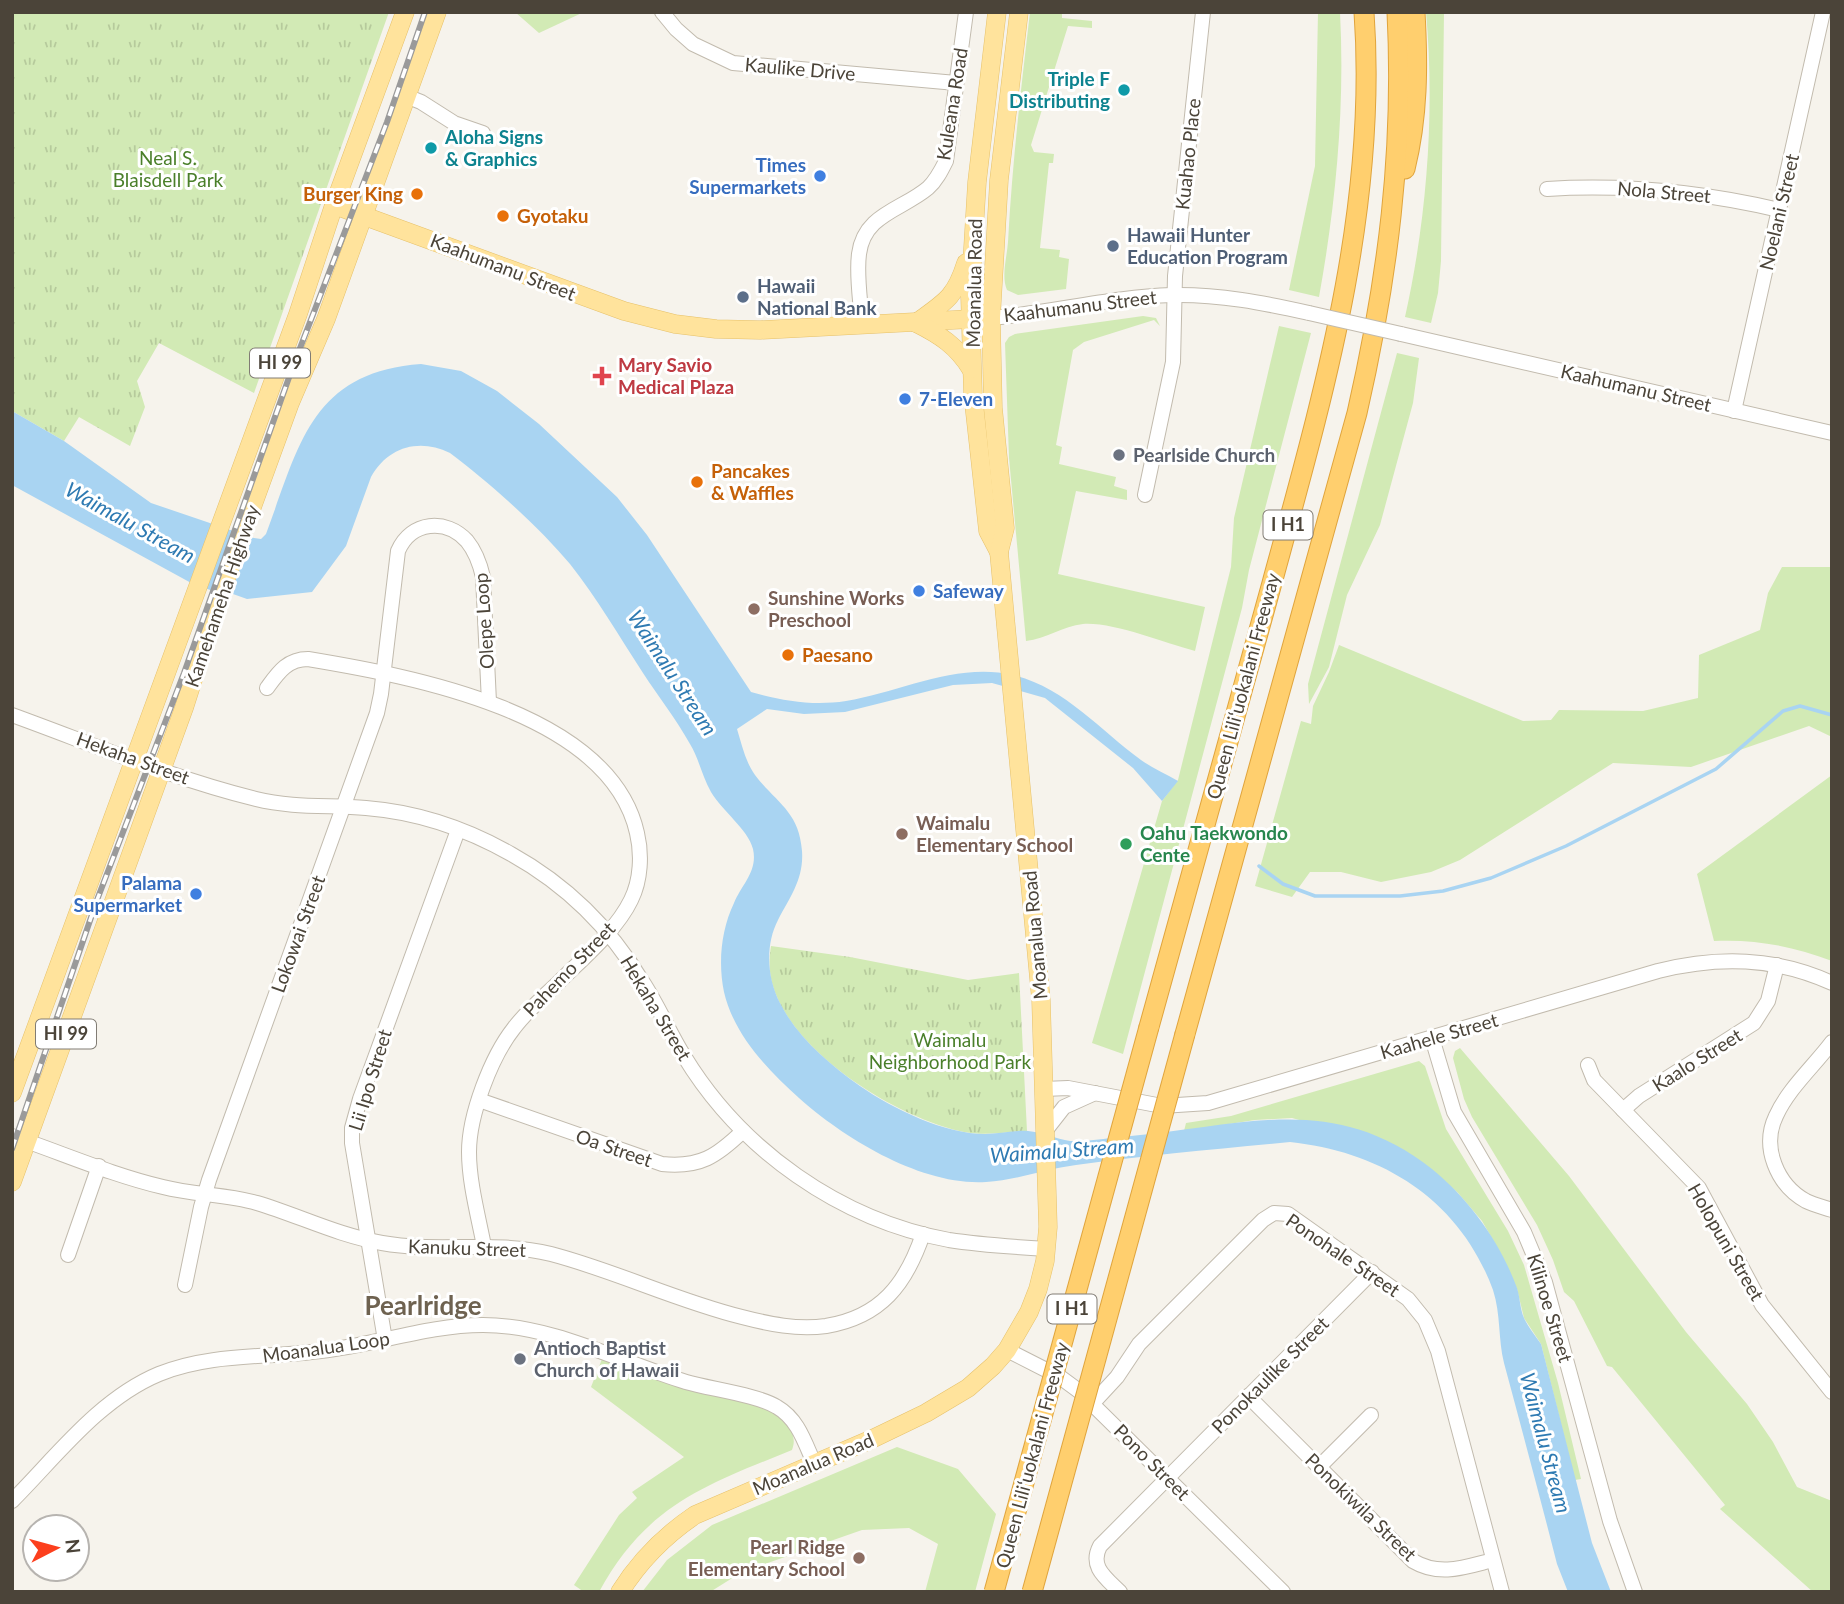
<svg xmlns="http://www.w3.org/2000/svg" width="1844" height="1604" font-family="Lato,sans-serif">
<defs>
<pattern id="park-tufts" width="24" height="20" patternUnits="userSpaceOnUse" patternTransform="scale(1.75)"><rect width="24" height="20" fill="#d2eab5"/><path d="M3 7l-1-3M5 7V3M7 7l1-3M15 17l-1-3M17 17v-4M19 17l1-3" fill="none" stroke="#b6ca9c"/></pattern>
</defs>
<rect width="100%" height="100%" fill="#f6f3ec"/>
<g fill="#d2eab5">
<path d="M515,12H584L539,33Z"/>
<path d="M1030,12H1062V18L1092,21V28L1068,26L1031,145L1034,152L1054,154L1053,163H1049L1040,248L1060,250L1059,257L1069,259L1066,289L1018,295L1007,290C1001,276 1007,257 1008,242C1012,165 1021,89 1030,12Z"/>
<path d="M1318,12H1340C1345,108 1336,203 1319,297L1289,290L1315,166Z"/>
<path d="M1426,12H1444L1441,261L1438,293L1431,323L1405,317C1427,218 1435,113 1426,12Z"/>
<path d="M1143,316L1156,318L1160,326L1154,320L1084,342L1073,350L1056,445L1062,447L1059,464L1116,477L1114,486L1127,490V500L1076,491L1058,574L1205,607L1195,651C1164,643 1114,622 1083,624C1063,626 1046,639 1026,641L1009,458L1005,343L1009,337L1015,334Z"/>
<path d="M1279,326L1311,333L1249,570L1242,608L1123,1054L1092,1043L1162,801L1178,780L1231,567L1234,518Z"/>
<path d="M1397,353L1419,358L1413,403L1380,525L1347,595L1329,667L1309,704L1308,684Z"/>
<path d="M1782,567H1832V737L1809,726L1691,767L1613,763L1460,860L1431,872L1381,882L1341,872H1310L1292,897L1255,886L1301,721L1311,724L1313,706L1329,672L1339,645L1523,721L1551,720L1559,710L1643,711L1698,698L1699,655L1760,630L1768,593Z"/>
<path d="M1832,775V961C1793,946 1755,939 1714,941L1697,874Z"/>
<path d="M1460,1048L1569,1176L1686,1332L1747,1404L1773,1442L1797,1487L1832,1501V1592H1813L1720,1509L1725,1505L1612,1367L1607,1366L1574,1301L1564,1292L1553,1260L1537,1225L1472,1117L1464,1099L1453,1058L1455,1051Z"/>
<path d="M1419,1061L1425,1066L1446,1129L1508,1231L1524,1265L1558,1383L1581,1479L1575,1480L1541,1344L1524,1318L1517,1289L1501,1254L1482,1221L1458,1193L1431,1169L1400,1148L1292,1118L1255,1120L1184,1131L1186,1123L1231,1116Z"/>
<path d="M602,1359L770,1410C784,1420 799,1432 792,1450C706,1485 646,1505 599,1592H584L574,1585L619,1515L637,1498L632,1492L684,1457L591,1387Z"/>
<path d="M897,1447L958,1469L996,1514L975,1592H925L938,1544L909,1528L862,1530L742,1572L710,1592H642L667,1560L712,1525Z"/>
</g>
<g fill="url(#park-tufts)">
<path d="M12,12H389L254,393L159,343L137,381L145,407L130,446L79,417L64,441L12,411Z"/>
<path d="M771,946L850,957L968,980L1019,973L1027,1131C1006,1132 985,1136 964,1132C897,1118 791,1053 772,983C769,971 769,959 771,946Z"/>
</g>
<path fill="#a9d4f2" d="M421,364L461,371L497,391L539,424L617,497L647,535L751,692C783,701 813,706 846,701C901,692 956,662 1013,675C1064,687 1100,730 1141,760C1152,768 1166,774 1178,781L1162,801L1133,768L1045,698L992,683L953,685L845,712L804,714L767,709L737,729C742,745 745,761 755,775C776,803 799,811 802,851C804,879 790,897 778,920C765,945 767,978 780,1003C797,1037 829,1064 860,1086C893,1109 945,1134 985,1134C999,1134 1014,1130 1028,1131C1042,1132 1056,1139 1070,1141C1089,1142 1112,1137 1131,1136C1243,1126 1333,1091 1432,1169C1470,1200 1500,1242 1517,1288C1520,1297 1520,1309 1524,1318C1528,1327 1535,1335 1541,1344L1592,1543L1611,1592H1568L1557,1564C1540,1497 1522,1430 1504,1363C1498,1339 1501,1315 1493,1290C1460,1200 1383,1152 1290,1142C1219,1149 1147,1155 1076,1165C1045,1169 1017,1180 986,1182C922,1186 845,1139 799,1098C767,1069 734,1035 724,992C718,963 721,930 734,903C742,884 758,871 753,849C748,829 722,811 711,792C702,776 699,759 690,744C676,719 658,696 643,673C619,636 597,598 570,564C538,526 490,483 450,453C419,438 388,447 371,477L346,546L312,592L247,599L233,594L216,592L193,584L12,485V411L64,441L151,503L254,538L261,539L266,534C299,446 311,372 421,364Z"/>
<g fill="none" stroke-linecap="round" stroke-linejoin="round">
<path stroke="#a9d4f2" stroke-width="3.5" d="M1259,866L1283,884L1315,896H1400L1443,891L1491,878L1566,846L1716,769L1783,711L1800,706L1832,715"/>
<defs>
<g id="minor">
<path d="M662,12L676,29L693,44L733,63L956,83"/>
<path d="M406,96L421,102L454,123L483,133"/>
<path d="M1547,189C1626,184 1702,192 1779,210"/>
<path d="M991,318C1051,313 1111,297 1172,295C1219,294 1264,303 1309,313"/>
<path d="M862,325C861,302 856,277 859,254C864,214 902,210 928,188C936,181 941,171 946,161L966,12"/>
<path d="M1401,334L1832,433"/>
<path d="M1734,411L1823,12"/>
<path d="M1145,495L1173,362L1175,276L1203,12"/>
<path d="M267,688C278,673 287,659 308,659C410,676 610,712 637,833C642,854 641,880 631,900C616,931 582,959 558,983C543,997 526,1012 514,1028C491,1057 469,1115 469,1152C469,1182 478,1215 484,1246"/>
<path d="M12,715C92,744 174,779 256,799C292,808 329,805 366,808C416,812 467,829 511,854C565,884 610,928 642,981C658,1005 669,1032 684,1056C741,1150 840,1220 949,1240C981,1245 1014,1247 1047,1249"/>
<path d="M1432,1038L1454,1112L1524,1232L1545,1282L1610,1521L1635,1592"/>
<path d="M1832,1042C1814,1066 1788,1089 1776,1116C1761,1147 1777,1185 1806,1201C1814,1205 1823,1207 1832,1210"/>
<path d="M1588,1065L1594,1080L1699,1188L1762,1305L1832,1392"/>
<path d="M1044,1089L1068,1088L1162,1106L1208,1103L1658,971C1718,956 1775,957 1832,983"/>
<path d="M479,1100L662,1164C700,1168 717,1156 743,1131"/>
<path d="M1623,1110L1639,1096L1754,1023L1768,1001L1777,965"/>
<path d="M1046,1130L1064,1107L1095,1093"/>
<path d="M12,1136C62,1153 112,1175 163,1187C194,1195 226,1194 257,1203C300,1216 337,1235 382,1243C438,1253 495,1240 551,1254C616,1271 677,1301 742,1317C769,1324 797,1330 826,1326C881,1317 906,1284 923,1234"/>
<path d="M68,1255L99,1166"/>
<path d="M185,1285L201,1207L209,1180L377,713L381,694L398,551C411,521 446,518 467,541C476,552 480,564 483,577L489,702"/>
<path d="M385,1340L352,1143V1128L360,1099L458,830"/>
<path d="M1007,1350L1060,1377L1079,1391L1283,1592"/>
<path d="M1248,1396L1413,1561C1440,1577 1465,1567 1493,1560"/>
<path d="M1092,1404L1117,1377L1139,1344L1263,1220L1274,1213L1288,1214L1408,1299L1425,1320L1438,1351L1502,1592"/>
<path d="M1319,1467L1371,1415"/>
<path d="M12,1501C56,1457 99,1399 159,1374C210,1353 268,1358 321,1351C375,1345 428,1325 483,1325C553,1325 620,1362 686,1382C710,1389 758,1395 777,1407C798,1419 805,1443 814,1463"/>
<path d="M1120,1592C1106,1578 1089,1567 1100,1546L1372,1272"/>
</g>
<g id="major">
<path d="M997,12L977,182L970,296L973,395L980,458L988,531L999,552"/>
<path d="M334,205L624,311L675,324L716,329L760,330L991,318"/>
<path d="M916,323C945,302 955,298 966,263"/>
<path d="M916,323C940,335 957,346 971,369"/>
<path d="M12,1093L298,314L334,205L405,12"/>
<path d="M12,1182L184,708L220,595L290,403L326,319L437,12"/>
<path d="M620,1592C640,1560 664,1536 695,1515L872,1439L926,1413L968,1388L993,1366L1007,1350L1029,1312L1038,1289L1045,1261L1048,1227L1041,1000L999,552L1005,528L993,408L991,318L999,180L1019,12"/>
</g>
<g id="highway">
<path d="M1405,169C1418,116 1418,66 1415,12"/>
<path d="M1149,1027C1190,879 1231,731 1272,583C1323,396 1378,209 1364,12"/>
<path d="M1185,1034L1357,413C1388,277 1404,152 1397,12"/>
</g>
</defs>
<use href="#minor" stroke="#c2bbae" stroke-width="16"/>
<use href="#major" stroke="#e6c16a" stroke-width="19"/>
<use href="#highway" stroke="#e0a43c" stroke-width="21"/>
<use href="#minor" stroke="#fff" stroke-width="14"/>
<use href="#major" stroke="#ffe39c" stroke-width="18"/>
<use href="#highway" stroke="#ffcf6e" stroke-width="19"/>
<defs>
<path id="rail" d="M12,1149L97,900L184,673L292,369L387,122L425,12"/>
</defs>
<use href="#rail" stroke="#9a9a9a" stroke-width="6"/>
<use href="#rail" stroke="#fff" stroke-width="3.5" stroke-dasharray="10" stroke-linecap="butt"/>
<defs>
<path id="minor-bridge" d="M1309,313L1401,334"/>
<g id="highway-bridge">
<path d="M994,1592L1149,1027"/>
<path d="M1032,1592L1185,1034"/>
</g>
</defs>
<use href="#minor-bridge" stroke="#c2bbae" stroke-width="16" stroke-linecap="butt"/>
<use href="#highway-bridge" stroke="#e0a43c" stroke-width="21" stroke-linecap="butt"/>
<use href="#minor-bridge" stroke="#fff" stroke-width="14"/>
<use href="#highway-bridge" stroke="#ffcf6e" stroke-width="19"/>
</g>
<g fill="#0f9aa8" stroke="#fff" stroke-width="2.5">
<circle cx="1124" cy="90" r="7"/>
<circle cx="431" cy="148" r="7"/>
</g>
<g fill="#3f7fe0" stroke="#fff" stroke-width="2.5">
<circle cx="820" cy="176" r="7"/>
<circle cx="905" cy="399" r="7"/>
<circle cx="919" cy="591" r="7"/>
<circle cx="196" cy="894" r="7"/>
</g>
<g fill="#e8710a" stroke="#fff" stroke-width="2.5">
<circle cx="417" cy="194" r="7"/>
<circle cx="503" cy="216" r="7"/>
<circle cx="697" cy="482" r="7"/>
<circle cx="788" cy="655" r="7"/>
</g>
<g fill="#5c6f8a" stroke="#fff" stroke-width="2.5">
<circle cx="1113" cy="246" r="7"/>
<circle cx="743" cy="297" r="7"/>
</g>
<path fill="#e0444e" stroke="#fff" stroke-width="2.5" d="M598.5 365.5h7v7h7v7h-7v7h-7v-7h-7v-7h7z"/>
<g fill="#6b7280" stroke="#fff" stroke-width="2.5">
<circle cx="1119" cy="455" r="7"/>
<circle cx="520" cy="1359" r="7"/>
</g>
<g fill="#8d6e63" stroke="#fff" stroke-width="2.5">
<circle cx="754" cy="609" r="7"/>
<circle cx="902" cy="834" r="7"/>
<circle cx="859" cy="1558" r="7"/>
</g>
<circle fill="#2e9e5b" stroke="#fff" stroke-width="2.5" cx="1126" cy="844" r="7"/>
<g text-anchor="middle" stroke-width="6" stroke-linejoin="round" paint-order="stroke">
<g fill="#fff" stroke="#817c74" stroke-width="2">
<rect x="250" y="348.5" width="60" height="29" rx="5"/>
<rect x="1263.5" y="510.5" width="49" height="29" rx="5"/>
<rect x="36" y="1019.5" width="60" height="29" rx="5"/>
<rect x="1047.5" y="1294.5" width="49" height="29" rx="5"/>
</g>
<g font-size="18" font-weight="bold" fill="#4b4439">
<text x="280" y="369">HI 99</text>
<text x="1288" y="531">I H1</text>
<text x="66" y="1040">HI 99</text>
<text x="1072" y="1315">I H1</text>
</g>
<g font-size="19" fill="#4b4439" stroke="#fff">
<text transform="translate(800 69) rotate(5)" y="7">Kaulike Drive</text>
<text transform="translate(952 104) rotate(-81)" y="7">Kuleana Road</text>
<text transform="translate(1188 154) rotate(-84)" y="7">Kuahao Place</text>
<text transform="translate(1664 192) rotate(5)" y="7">Nola Street</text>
<text transform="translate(1779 212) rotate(-77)" y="7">Noelani Street</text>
<text transform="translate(503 267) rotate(21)" y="7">Kaahumanu Street</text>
<text transform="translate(974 283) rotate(-89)" y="7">Moanalua Road</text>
<text transform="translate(1080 306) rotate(-7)" y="7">Kaahumanu Street</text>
<text transform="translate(1636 388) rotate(13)" y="7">Kaahumanu Street</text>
<text transform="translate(222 596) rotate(-71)" y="7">Kamehameha Highway</text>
<text transform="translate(484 621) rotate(-94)" y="7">Olepe Loop</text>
<text transform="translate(1243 686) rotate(-75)" y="7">Queen Liliʻuokalani Freeway</text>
<text transform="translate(133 758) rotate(20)" y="7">Hekaha Street</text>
<text transform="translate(298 934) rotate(-70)" y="7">Lokowai Street</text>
<text transform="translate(1035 935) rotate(-95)" y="7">Moanalua Road</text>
<text transform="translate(569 969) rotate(-46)" y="7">Pahemo Street</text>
<text transform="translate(656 1008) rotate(59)" y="7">Hekaha Street</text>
<text transform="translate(1439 1036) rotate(-16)" y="7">Kaahele Street</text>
<text transform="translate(1697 1060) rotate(-32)" y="7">Kaalo Street</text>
<text transform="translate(370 1080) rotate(-73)" y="7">Lii Ipo Street</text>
<text transform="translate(614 1148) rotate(19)" y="7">Oa Street</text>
<text transform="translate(1726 1242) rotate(60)" y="7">Holopuni Street</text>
<text transform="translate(467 1248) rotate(2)" y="7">Kanuku Street</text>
<text transform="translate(1343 1255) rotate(34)" y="7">Ponohale Street</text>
<text transform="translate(1550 1308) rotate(73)" y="7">Kilinoe Street</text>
<text transform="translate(326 1347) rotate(-8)" y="7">Moanalua Loop</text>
<text transform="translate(1270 1375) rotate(-45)" y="7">Ponokaulike Street</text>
<text transform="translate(1032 1455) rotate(-75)" y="7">Queen Liliʻuokalani Freeway</text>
<text transform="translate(1152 1462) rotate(45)" y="7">Pono Street</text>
<text transform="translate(813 1464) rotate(-23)" y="7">Moanalua Road</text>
<text transform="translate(1361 1507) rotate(44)" y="7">Ponokiwila Street</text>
</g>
<g font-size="19" font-weight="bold" fill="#0d838f" stroke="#fff" text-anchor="end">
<text x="1110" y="86">Triple F<tspan x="1110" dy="22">Distributing</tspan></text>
<text x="445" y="144" text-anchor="start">Aloha Signs<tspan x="445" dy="22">&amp; Graphics</tspan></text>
</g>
<g font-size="19" fill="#4a7f2a" stroke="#fff">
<text x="168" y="165">Neal S.<tspan x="168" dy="22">Blaisdell Park</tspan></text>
<text x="950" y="1047">Waimalu<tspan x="950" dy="22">Neighborhood Park</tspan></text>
</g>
<g font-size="19" font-weight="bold" fill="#366cbe" stroke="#fff" text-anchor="end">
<text x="806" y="172">Times<tspan x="806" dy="22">Supermarkets</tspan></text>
<text x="919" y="406" text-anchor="start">7-Eleven</text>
<text x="933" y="598" text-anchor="start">Safeway</text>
<text x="182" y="890">Palama<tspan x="182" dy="22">Supermarket</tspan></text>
</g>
<g font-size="19" font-weight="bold" fill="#c56008" stroke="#fff" text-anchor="start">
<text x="403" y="201" text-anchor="end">Burger King</text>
<text x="517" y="223">Gyotaku</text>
<text x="711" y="478">Pancakes<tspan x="711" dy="22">&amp; Waffles</tspan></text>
<text x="802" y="662">Paesano</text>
</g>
<g font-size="19" font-weight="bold" fill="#4e5e75" stroke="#fff" text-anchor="start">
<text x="1127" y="242">Hawaii Hunter<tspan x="1127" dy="22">Education Program</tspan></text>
<text x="757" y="293">Hawaii<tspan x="757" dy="22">National Bank</tspan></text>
</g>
<g font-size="19" font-weight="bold" fill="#be3a42" stroke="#fff" text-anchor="start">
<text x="618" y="372">Mary Savio<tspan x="618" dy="22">Medical Plaza</tspan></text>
</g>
<g font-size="19" font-weight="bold" fill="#5b616d" stroke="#fff" text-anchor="start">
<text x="1133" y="462">Pearlside Church</text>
<text x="534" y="1355">Antioch Baptist<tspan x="534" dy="22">Church of Hawaii</tspan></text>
</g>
<g font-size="19" font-weight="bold" fill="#785e54" stroke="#fff" text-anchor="start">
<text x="768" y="605">Sunshine Works<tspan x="768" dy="22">Preschool</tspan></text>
<text x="916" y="830">Waimalu<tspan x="916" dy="22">Elementary School</tspan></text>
<text x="845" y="1554" text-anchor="end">Pearl Ridge<tspan x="845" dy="22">Elementary School</tspan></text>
</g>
<g font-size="19" font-weight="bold" fill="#27864d" stroke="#fff" text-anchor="start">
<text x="1140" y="840">Oahu Taekwondo<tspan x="1140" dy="22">Cente</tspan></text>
</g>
<g font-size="21" font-style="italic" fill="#2e7ab2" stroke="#fff">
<text transform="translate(130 523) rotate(29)" y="7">Waimalu Stream</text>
<text transform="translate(672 673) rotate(57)" y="7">Waimalu Stream</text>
<text transform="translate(1062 1151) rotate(-4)" y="7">Waimalu Stream</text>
<text transform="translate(1545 1443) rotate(75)" y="7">Waimalu Stream</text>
</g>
<g font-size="26" font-weight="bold" fill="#6e6250" stroke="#fff">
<text x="423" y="1315">Pearlridge</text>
</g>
</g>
<rect width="1844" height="1604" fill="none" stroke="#4b4439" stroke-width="28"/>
<g transform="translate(56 1548) rotate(84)"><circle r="33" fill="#ffffff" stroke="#b7b4b0" stroke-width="2"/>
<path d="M0-5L12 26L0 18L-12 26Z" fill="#fc3f1d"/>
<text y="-10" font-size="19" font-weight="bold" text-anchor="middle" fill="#4b4439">N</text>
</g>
</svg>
